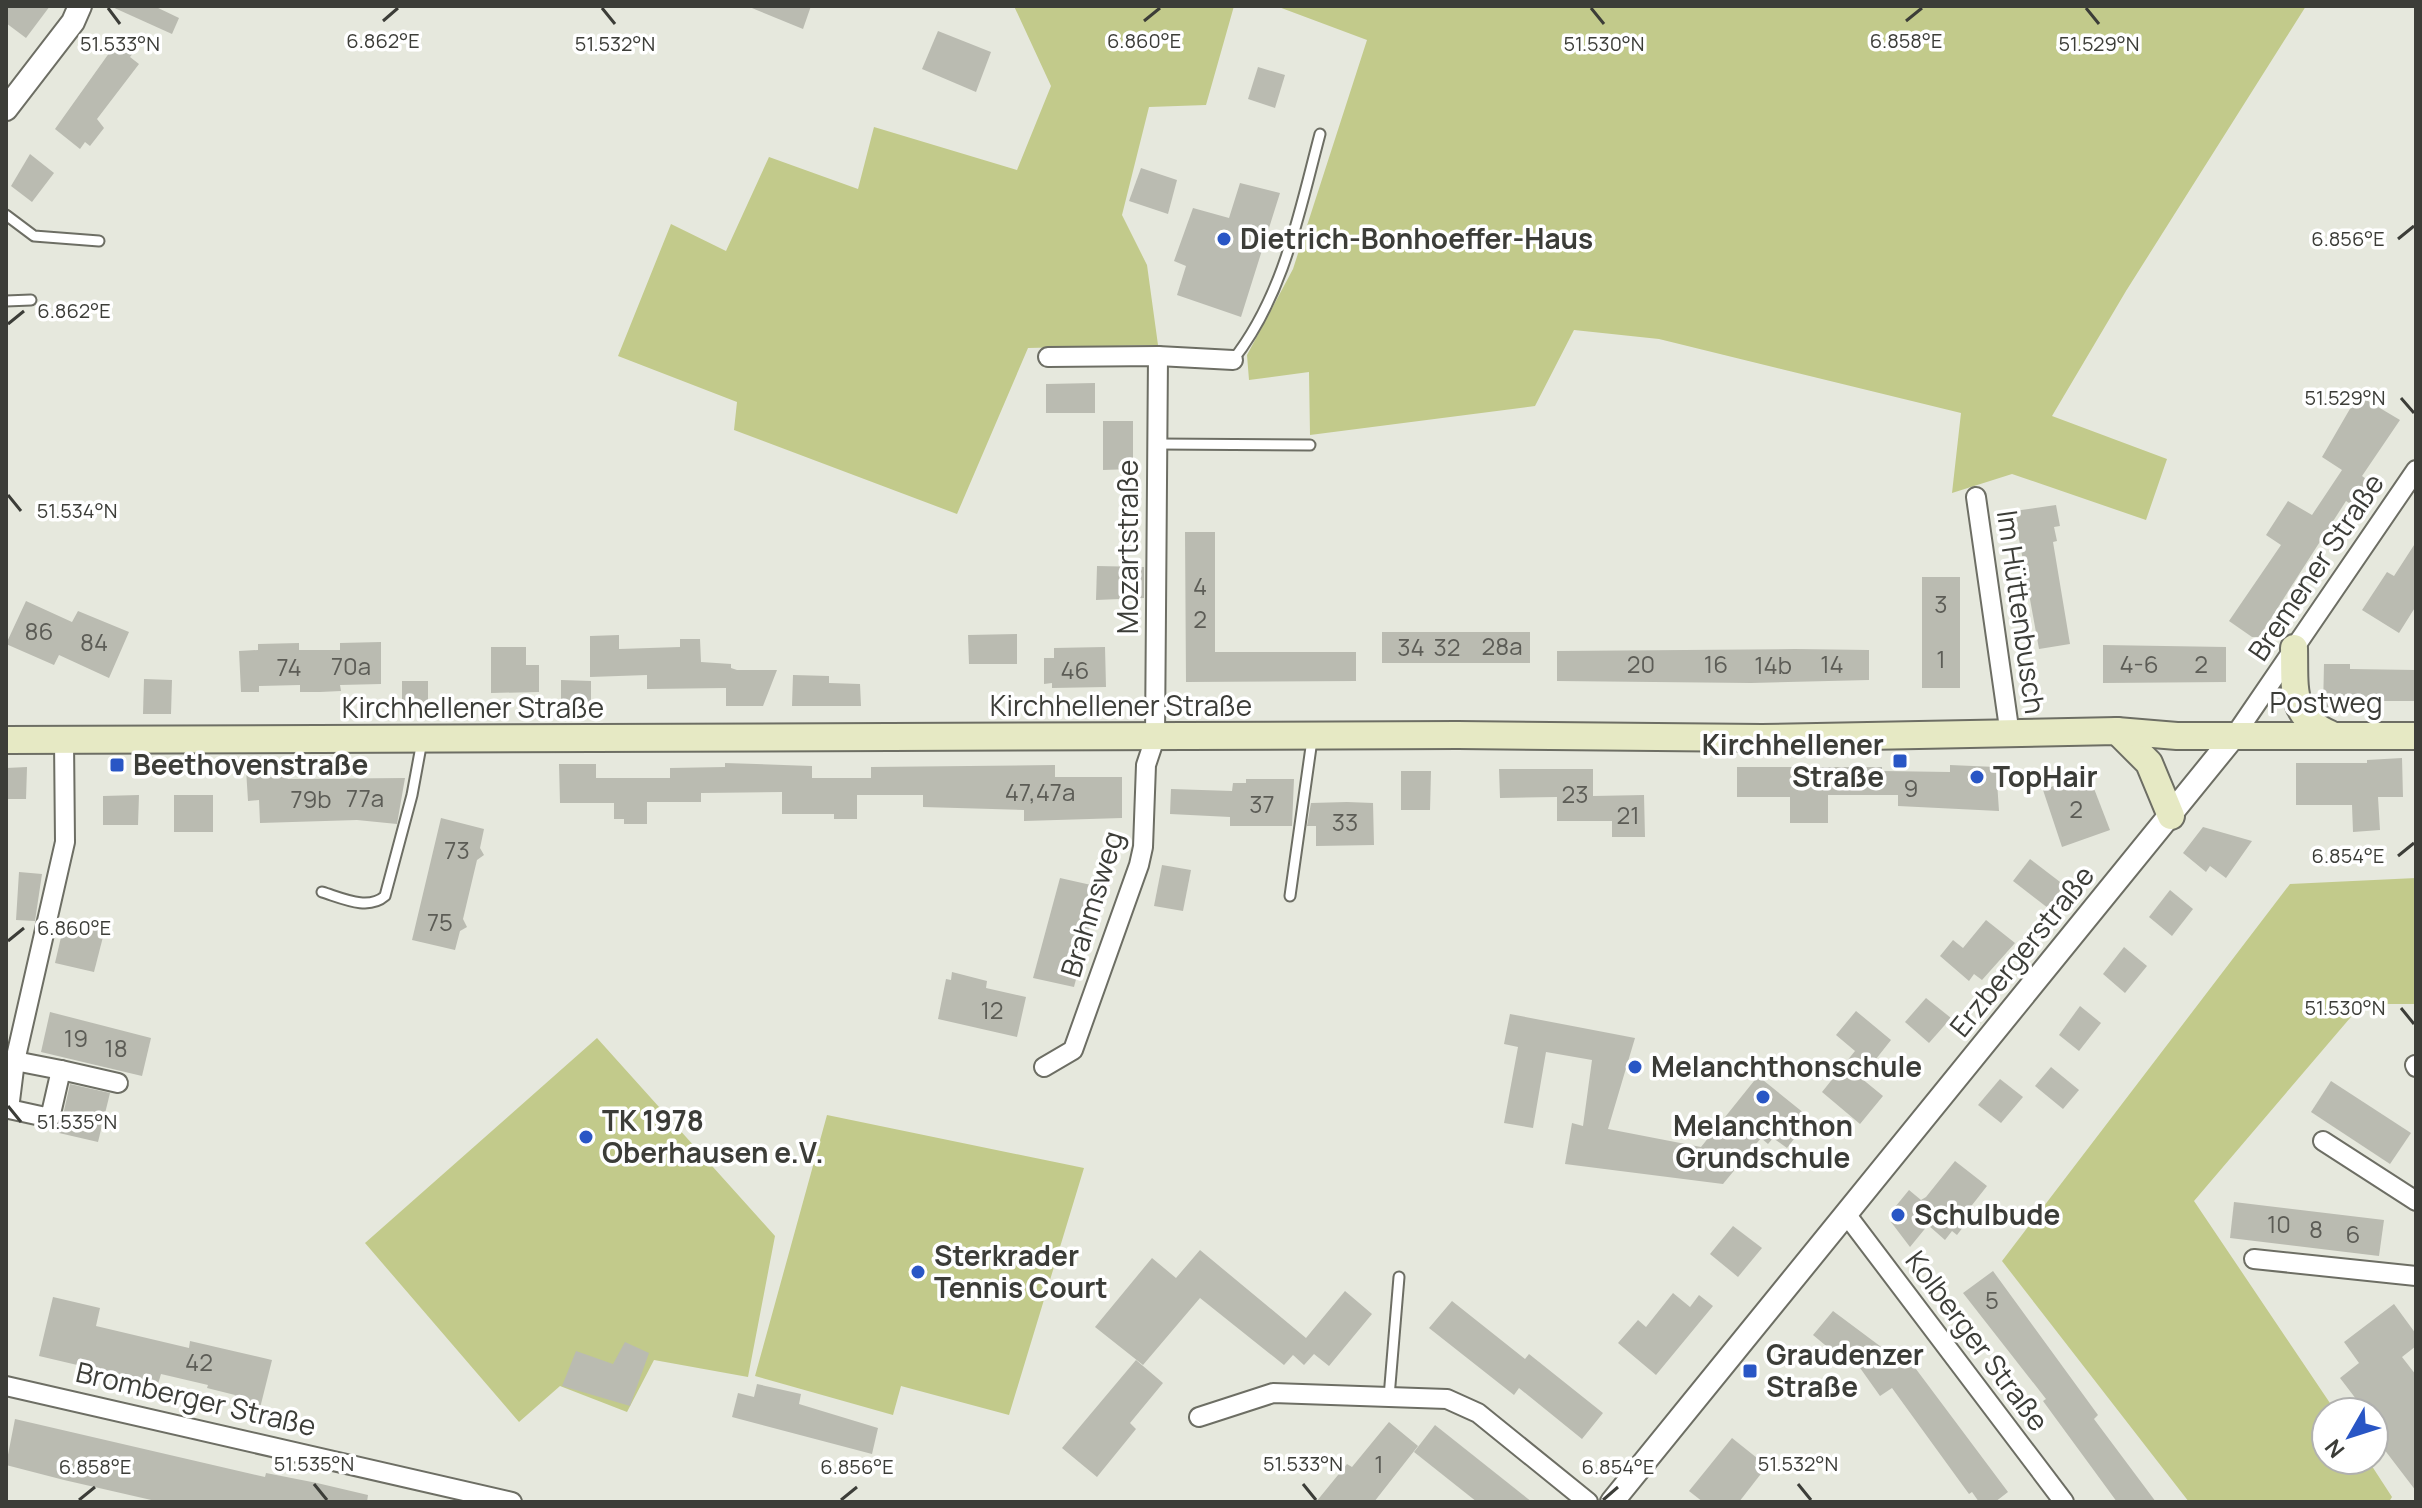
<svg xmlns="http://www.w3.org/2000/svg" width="2422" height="1508" font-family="Manrope,sans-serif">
<rect width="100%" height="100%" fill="#e6e8dd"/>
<g fill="#c2ca8b">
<path d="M1014,6H1234L1206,105L1149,107L1122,215L1147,265L1158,345L1028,348L957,514L734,430L737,402L618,356L671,224L726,251L769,157L858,189L874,127L1017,170L1051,86Z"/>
<path d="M1276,6H2306L2126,291L2052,416L2167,459L2146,520L2012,474L1952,493L1961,413L1659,339L1574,330L1535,406L1310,435L1309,372L1249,380L1247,355L1293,269L1367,40Z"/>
<path d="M2416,878V1004H2362L2194,1201L2336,1412H2326V1460H2368L2392,1497L2389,1502H2189L2002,1261L2290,884Z"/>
<path d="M597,1038L775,1236L748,1377L654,1360L627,1412L560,1386L519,1422L365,1243Z"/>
<path d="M827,1115L1084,1168L1009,1415L901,1386L893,1415L755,1376Z"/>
</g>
<g fill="#babbb1">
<path d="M6,6H50L26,38L6,23Z"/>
<path d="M110,6H154L179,18L172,34Z"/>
<path d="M747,6H811L803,29Z"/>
<path d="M938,31L991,52L976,92L922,69Z"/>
<path d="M117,42L133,53L130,57L139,64L97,119L104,128L90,146L85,142L80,149L55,129Z"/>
<path d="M1258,67L1285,75L1275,108L1248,99Z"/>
<path d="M30,154L54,173L32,202L11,186Z"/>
<path d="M1141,168L1177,180L1168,214L1129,201Z"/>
<path d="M1240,183L1280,193L1241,317L1177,295L1186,266L1174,261L1193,208L1229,218Z"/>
<path d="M1095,383V413H1046V384Z"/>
<path d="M2358,395L2400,420L2362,476L2376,486L2360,510L2346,501L2259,637H2252L2229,621L2281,545L2266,535L2288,501L2312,515L2342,470L2322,457Z"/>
<path d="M1103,421H1133V469L1103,470Z"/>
<path d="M2056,505L2060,526L2054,527L2057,541L2053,542L2070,644L2039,649L2014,511Z"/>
<path d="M1185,532H1215V652H1356V681L1186,682Z"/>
<path d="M2416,542V606L2399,633L2362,610L2387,572L2394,576Z"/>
<path d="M1097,566L1144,567V598L1096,600Z"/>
<rect x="1922" y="577" width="38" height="111"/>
<path d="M26,601L72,622L78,611L129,632L109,678L59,655L54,665L6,644Z"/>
<rect x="1382" y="632" width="148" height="31"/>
<path d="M1017,634V664H969L968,635Z"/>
<path d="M619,635V649L680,647V639H700L701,662L731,664V668L737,670H777L763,706H726V688L647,689V675L590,677V636Z"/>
<path d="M381,642V684L340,685L341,691L320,692H300V685L259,686V692H241L239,651L258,650V644L299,643V650H340V643Z"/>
<path d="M2103,645L2226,647V682L2103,683Z"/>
<path d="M491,647H526V665H539V692L491,693Z"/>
<path d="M1105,647L1106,687L1052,688V683L1044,684V658H1054V648Z"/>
<path d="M1795,649L1869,650V680L1751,683L1557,681V651Z"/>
<path d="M2324,664H2350V669L2416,670V701H2350V709H2323Z"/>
<path d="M793,675L829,676V683L860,684L861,706H792Z"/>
<path d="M144,679L172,680L171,714H143Z"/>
<path d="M561,680L591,681V707H561Z"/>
<rect x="402" y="681" width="26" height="27"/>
<path d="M2402,758L2403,797H2378L2380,830L2353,832L2352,805H2296V763H2367V760Z"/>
<path d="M725,763L812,766V778H871V767L1055,765V777H1122V818L1024,821V810L923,807V795H857V819H834V814H782V792L701,793V802H647V824H624V819H614V803H560L559,764H596V778H670V768L725,767Z"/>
<path d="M1950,765L1996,767L1999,811L1898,806V795H1828V823H1790V797H1737V767H1882V771L1950,772Z"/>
<path d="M27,767L26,799H6V768Z"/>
<path d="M287,768L288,779L405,778L397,824L357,820L260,823L259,800L248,801L246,769Z"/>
<path d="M1499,769H1593V796L1644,795L1645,837H1612V821H1557V797L1500,798Z"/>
<path d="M1401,771H1431L1430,810H1401Z"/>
<path d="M2088,773L2110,830L2062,847L2043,790Z"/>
<path d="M1246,779H1294L1292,826H1230V817L1170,814L1171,789L1232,791L1233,783H1246Z"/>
<path d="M139,795L138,825H103V796Z"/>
<rect x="174" y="795" width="39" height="37"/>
<path d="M1347,802L1373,803L1374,845L1316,846V826H1307L1311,803Z"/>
<path d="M441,818L484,829L480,848L484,855L477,860L463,919L467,927L460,931L455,950L412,940Z"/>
<path d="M2203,827L2252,841L2226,878L2210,866L2206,872L2183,853Z"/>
<path d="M2030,859L2064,885L2048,908L2013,881Z"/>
<path d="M1162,865L1191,870L1183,911L1154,906Z"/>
<path d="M19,872L42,874L35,921L16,920Z"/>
<path d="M1060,878L1100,887L1074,987L1033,978Z"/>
<path d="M2170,890L2193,909L2172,936L2149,917Z"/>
<path d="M65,920L105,929L94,972L55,963Z"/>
<path d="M1986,920L2015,943L1982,980L1974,974L1969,981L1940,956L1953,940L1963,948Z"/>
<path d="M2124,947L2147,966L2125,993L2103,974Z"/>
<path d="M952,972L987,981L986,988L1026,997L1017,1037L938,1019L946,979L951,980Z"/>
<path d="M1926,998L1951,1018L1929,1043L1905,1022Z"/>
<path d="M2080,1006L2101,1023L2079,1051L2059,1035Z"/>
<path d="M1856,1011L1891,1040L1861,1078L1883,1096L1860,1124L1822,1092L1855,1051L1836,1035Z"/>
<path d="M50,1012L151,1038L142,1076L41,1052Z"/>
<path d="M1510,1014L1635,1038L1608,1129L1701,1147L1758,1076L1810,1118L1787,1148L1773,1138L1768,1144L1761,1138L1723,1184L1565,1164L1572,1123L1583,1126L1592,1060L1546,1052L1533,1128L1504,1123L1518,1047L1504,1044Z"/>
<path d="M2051,1067L2079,1090L2063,1109L2035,1086Z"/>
<path d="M2000,1079L2023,1097L2001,1123L1978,1105Z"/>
<path d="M2331,1081L2411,1133L2390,1164L2311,1112Z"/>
<path d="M70,1084L110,1093L98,1142L59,1133Z"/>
<path d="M1955,1161L1987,1186L1965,1214L1970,1218L1957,1235L1952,1231L1945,1240L1928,1225L1910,1247L1891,1222V1212L1909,1190L1921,1200L1926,1197Z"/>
<path d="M2234,1202L2384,1220L2379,1256L2230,1238Z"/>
<path d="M1733,1226L1762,1248L1738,1277L1710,1254Z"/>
<path d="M1200,1250L1306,1338L1345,1291L1372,1314L1329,1366L1314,1354L1304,1365L1293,1355L1284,1365L1200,1298L1143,1365L1095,1327L1152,1258L1176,1278Z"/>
<path d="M1993,1271L2098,1415L2094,1419L2156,1502H2117L2043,1401L2046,1399L1963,1293Z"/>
<path d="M1673,1293L1690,1307L1699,1295L1713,1306L1656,1375L1618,1343L1638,1320L1646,1327Z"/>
<path d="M53,1297L100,1308L96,1326L189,1348L190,1341L272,1360L260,1408L233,1401L235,1395L207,1388L208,1385L161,1374L158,1384L39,1356Z"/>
<path d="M1452,1301L1525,1359L1529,1354L1603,1413L1582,1439L1519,1388L1514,1395L1429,1328Z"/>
<path d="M2394,1304L2416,1334V1346L2402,1357L2416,1375V1491L2374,1436V1412H2366L2340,1378L2359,1363L2344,1342Z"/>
<path d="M1833,1311L1900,1361L1907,1357L2008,1492L1995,1502H1979L1972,1492L1969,1494L1892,1388L1880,1396L1853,1358L1848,1364L1813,1335Z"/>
<path d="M625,1342L649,1353L630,1406L562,1386L576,1351L613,1364Z"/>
<path d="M1136,1360L1163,1383L1130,1423L1136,1429L1097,1477L1062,1448Z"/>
<path d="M757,1384L801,1394L799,1404L878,1428L872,1454L732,1417L738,1393L754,1397Z"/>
<path d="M15,1419L265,1477L266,1473L317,1483L368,1495L367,1502H160L64,1480L6,1465Z"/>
<path d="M1389,1422L1418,1446L1374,1502H1316L1347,1464L1352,1467Z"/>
<path d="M1435,1425L1532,1502H1477L1414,1452Z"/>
<path d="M1732,1438L1767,1466L1739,1502H1703L1689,1491Z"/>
</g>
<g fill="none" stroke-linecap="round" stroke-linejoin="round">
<defs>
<g id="service">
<path d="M6,215L34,236L99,241"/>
<path d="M6,301L31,300"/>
<path d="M1233,360C1284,295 1299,213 1320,134"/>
<path d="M1157,444L1310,445"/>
<path d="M322,892C342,898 368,911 385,896L412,795L422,741"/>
<path d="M1290,896L1312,740"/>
<path d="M1389,1397L1399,1277"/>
</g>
<g id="minor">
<path d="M1048,357L1158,356L1233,360"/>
<path d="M1976,497L2010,735"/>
<path d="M2235,735L2416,470"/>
<path d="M2415,1065L2416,1067"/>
<path d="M1044,1067L1073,1050L1139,865L1143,847L1146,765L1155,738L1158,356"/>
<path d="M61,1070L118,1083"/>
<path d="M6,1106L9,1109L15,1061L65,842L64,740"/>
<path d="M9,1109L50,1118L61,1070L15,1061"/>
<path d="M2323,1141L2416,1201"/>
<path d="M1846,1214L2064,1502"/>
<path d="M2254,1259L2416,1276"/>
<path d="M6,1386L512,1502"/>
<path d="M1199,1417L1273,1393L1447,1399L1478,1413L1588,1502"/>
</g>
<g id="tertiary">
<path d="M6,109L73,22L80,6"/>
<path d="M1612,1502L2235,735"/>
</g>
<g id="secondary">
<path d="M2294,648C2295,688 2289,716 2330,734"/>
<path d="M2117,731L2149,763L2171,816"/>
<path d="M6,740L1458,735L1762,738L2117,731L2177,736H2416"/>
</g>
</defs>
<use href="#service" stroke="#6d6e64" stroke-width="13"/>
<use href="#minor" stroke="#6d6e64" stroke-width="22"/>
<use href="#tertiary" stroke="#6d6e64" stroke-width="26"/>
<use href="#secondary" stroke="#6d6e64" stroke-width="30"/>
<use href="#service" stroke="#fff" stroke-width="9"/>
<use href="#minor" stroke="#fff" stroke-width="18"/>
<use href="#tertiary" stroke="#fff" stroke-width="22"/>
<use href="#secondary" stroke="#e6e9c4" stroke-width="26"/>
</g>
<path fill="none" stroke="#3c3d38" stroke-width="3" d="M108,8L120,24M602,8L615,24M1591,8L1604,24M2086,8L2099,24M383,21L398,8M1144,21L1160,8M1906,21L1922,8M2398,239L2414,226M8,324L24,311M2401,398L2414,413M8,495L21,511M2398,856L2414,843M8,941L24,928M2401,1008L2414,1024M8,1106L21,1122M314,1484L327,1500M1303,1484L1316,1500M1798,1484L1811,1500M79,1500L95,1487M841,1500L857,1487M1603,1500L1618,1487"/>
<g fill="#2956c5" stroke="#fff" stroke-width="3">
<circle cx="1224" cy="239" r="8"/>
<rect x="1892" y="753" width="16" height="16" rx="4"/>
<rect x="109" y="757" width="16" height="16" rx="4"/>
<circle cx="1977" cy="777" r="8"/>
<circle cx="1635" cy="1067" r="8"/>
<circle cx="1763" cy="1097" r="8"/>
<circle cx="586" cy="1137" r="8"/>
<circle cx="1898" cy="1215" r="8"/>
<circle cx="918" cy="1272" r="8"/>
<rect x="1742" y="1363" width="16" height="16" rx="4"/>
</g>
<g text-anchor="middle" stroke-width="7" stroke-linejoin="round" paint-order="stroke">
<g font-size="24" fill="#5c5c56">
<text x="1200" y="595">4</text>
<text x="1941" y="613">3</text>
<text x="1200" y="628">2</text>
<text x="39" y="640">86</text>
<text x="94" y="651">84</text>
<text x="1502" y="655">28a</text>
<text x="1411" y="656">34</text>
<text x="1447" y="656">32</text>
<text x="1941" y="668">1</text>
<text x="1641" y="673">20</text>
<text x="1716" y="673">16</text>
<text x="1832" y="673">14</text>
<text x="2139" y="673">4-6</text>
<text x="2201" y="673">2</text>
<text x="1773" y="674">14b</text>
<text x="351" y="675">70a</text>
<text x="289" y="676">74</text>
<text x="1075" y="679">46</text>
<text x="1911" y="797">9</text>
<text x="1040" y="801">47,47a</text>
<text x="1575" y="803">23</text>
<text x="365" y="807">77a</text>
<text x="311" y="808">79b</text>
<text x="1262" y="813">37</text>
<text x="2076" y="818">2</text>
<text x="1628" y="824">21</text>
<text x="1345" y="831">33</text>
<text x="457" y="859">73</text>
<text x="440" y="931">75</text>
<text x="992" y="1019">12</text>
<text x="76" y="1047">19</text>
<text x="116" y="1057">18</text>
<text x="2279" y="1233">10</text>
<text x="2316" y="1238">8</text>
<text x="2353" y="1243">6</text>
<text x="1992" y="1309">5</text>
<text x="199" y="1371">42</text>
<text x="1379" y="1473">1</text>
</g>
<g font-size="28" font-weight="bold" fill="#3c3d38" stroke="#fff" text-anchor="start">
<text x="1240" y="249">Dietrich-Bonhoeffer-Haus</text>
<text x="1884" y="755" text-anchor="end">Kirchhellener<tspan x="1884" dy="32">Straße</tspan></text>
<text x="133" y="775">Beethovenstraße</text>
<text x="1993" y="787">TopHair</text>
<text x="1651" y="1077">Melanchthonschule</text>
<text x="602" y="1131">TK 1978<tspan x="602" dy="32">Oberhausen e.V.</tspan></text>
<text x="1763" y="1136" text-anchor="middle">Melanchthon<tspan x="1763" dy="32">Grundschule</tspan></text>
<text x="1914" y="1225">Schulbude</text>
<text x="934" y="1266">Sterkrader<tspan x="934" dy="32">Tennis Court</tspan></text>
<text x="1766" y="1365">Graudenzer<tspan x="1766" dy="32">Straße</tspan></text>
</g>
<g font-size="28" fill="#3c3d38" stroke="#fff">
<text transform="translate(1128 547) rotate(-90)" y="10">Mozartstraße</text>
<text transform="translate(2316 567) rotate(-56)" y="10">Bremener Straße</text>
<text transform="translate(2021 612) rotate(82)" y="10">Im Hüttenbusch</text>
<text x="2326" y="713">Postweg</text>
<text x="1121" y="716">Kirchhellener Straße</text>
<text x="473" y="718">Kirchhellener Straße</text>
<text transform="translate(1092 904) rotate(-73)" y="10">Brahmsweg</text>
<text transform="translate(2022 951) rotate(-51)" y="10">Erzbergerstraße</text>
<text transform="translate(1977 1341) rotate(53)" y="10">Kolberger Straße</text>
<text transform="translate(196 1399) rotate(13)" y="10">Bromberger Straße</text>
</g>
</g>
<g font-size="20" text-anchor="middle" fill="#3c3d38" stroke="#fff" stroke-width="7" stroke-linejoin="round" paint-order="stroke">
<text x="383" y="48">6.862°E</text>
<text x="1144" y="48">6.860°E</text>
<text x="1906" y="48">6.858°E</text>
<text x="120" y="51">51.533°N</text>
<text x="615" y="51">51.532°N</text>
<text x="1604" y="51">51.530°N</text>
<text x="2099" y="51">51.529°N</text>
<text x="2348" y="246">6.856°E</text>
<text x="74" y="318">6.862°E</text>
<text x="2345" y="405">51.529°N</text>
<text x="77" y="518">51.534°N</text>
<text x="2348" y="863">6.854°E</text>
<text x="74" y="935">6.860°E</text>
<text x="2345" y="1015">51.530°N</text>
<text x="77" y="1129">51.535°N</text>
<text x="314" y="1471">51.535°N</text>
<text x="1303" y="1471">51.533°N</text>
<text x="1798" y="1471">51.532°N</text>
<text x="95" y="1474">6.858°E</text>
<text x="857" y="1474">6.856°E</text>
<text x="1618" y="1474">6.854°E</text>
</g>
<rect width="2422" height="1508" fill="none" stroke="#3c3d38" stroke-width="16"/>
<g transform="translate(2350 1436) rotate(231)"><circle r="38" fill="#ffffff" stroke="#b1b1af" stroke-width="2"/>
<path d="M0-6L14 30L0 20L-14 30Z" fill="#2956c5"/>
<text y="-12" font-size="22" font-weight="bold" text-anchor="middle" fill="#3c3d38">N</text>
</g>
</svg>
